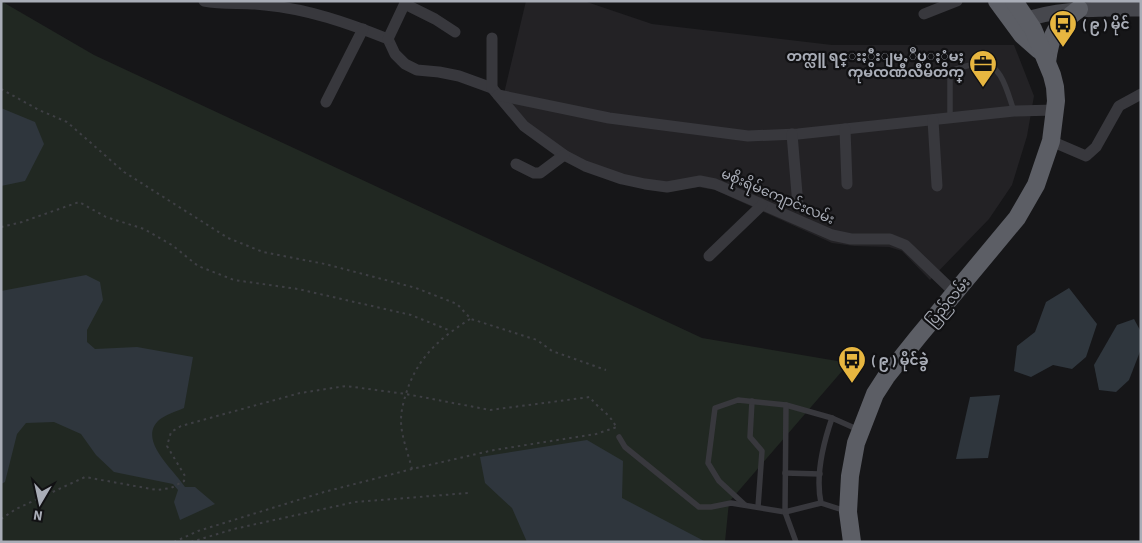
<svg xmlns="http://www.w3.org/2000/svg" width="1142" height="543" font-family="'Source Sans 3','Noto Sans Myanmar',sans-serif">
<rect width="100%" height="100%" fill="#161618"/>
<path fill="#232225" d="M526,1H584L652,24L832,45H1014L1034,96L1027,136L1012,185L989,219L930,280L902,251L889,247L854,246L832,243L715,190L698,187L670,190L586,168L501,106Z"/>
<path fill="#212822" d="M1,1L94,55L702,338L849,363L729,502L725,542H1Z"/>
<g fill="#2f363d">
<path d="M1,108L35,122L44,144L25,181L1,186Z"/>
<path d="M86,275L100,282L103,300L87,330V342L95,349L137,347L193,357L184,408C177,411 165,415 159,420C137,440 174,470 185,487H195L215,504L180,520L174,502L178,490L173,484L114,472L96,455L81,434L54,422L26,423L17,434L5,482L1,484V291Z"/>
<path d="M1069,288L1097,324L1086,357L1072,369L1053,365L1031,377L1014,371L1017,346L1035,332L1046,302Z"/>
<path d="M1134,319L1141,332V349L1129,380L1116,392L1099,390L1094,365L1117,325Z"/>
<path d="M1000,395L988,458L956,459L970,397Z"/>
<path d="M587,440L623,461L622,498L706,542H527L512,508L485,483L480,457Z"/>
</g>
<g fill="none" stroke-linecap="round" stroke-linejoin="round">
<g stroke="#3e3f44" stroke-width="2" stroke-dasharray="2.5 4" stroke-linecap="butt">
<path d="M1,89L39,110L67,122L124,172L228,238L263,252L325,264L416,288L457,304L471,319L537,340L552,351L606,370"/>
<path d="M1,227L22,222L79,202L106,217L144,229L172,245L198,266L234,280L298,289L411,315L451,331"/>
<path d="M412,469C408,453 401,436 401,420C401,412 403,404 405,397C416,359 437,340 470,319"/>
<path d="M1,519L16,509L85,477L157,490L171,488L184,481L185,476L167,446L171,432L181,426L300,393L346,386L406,394L490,410L590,397C599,410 609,412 616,427"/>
<path d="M174,542L198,531L324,492L412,469L494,450L596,434L617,427"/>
<path d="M191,542L234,529L355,502L469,493"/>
</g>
<g stroke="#38383d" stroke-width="5.5">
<path d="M950,118V77L953,70C961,68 971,64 980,63C1002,62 1008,95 1014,111"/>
<path d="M752,401L750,437L762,451L758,507"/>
<path d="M786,405L832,418"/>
<path d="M619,437L625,447L699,507H711L731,503L785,512L796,542"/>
<path d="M785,473L820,474"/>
<path d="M745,505L719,481L708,463L715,408L738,400L786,405L785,512L821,503"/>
<path d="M846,511L821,503C815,475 823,444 832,418L859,430"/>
</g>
<g stroke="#38383d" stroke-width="11">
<path d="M204,1C224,5 245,2 265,5C308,9 348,23 388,39L395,54L405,64L417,70L439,72L459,76L492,88L524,126L564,155L585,166L622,179L645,184L667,187L700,181L715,184L832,235L851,239H890L905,245L956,294"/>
<path d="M405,4L435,19L455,32"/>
<path d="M924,14L957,1"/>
<path d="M388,39L406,1"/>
<path d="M492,88V38"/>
<path d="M498,95L609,118L748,136L798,134L1014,111L1055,110"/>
<path d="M326,102L363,29"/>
<path d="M933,120L937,186"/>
<path d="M845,129L847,184"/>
<path d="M792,134L798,206"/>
<path d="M1051,141L1086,156L1096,147L1119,106L1141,94"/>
<path d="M516,164L534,173H540L564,155"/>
<path d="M709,256L762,205"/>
</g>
<path stroke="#46474d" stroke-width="15" d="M1016,23C1056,7 1099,9 1141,9"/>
<g stroke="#5c5e65" stroke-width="18">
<path d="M997,1L1022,35L1039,50"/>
<path d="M1047,62C1051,32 1055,27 1079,9"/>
<path d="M852,542L848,512L850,476L856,443L875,394L886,377L918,337L1017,218L1036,185L1051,141L1056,101L1055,87L1052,75L1033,29L1014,1"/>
</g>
</g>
<defs>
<symbol id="bus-pin" viewBox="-11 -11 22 30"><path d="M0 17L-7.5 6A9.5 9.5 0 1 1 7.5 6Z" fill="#e7b640" stroke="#111113"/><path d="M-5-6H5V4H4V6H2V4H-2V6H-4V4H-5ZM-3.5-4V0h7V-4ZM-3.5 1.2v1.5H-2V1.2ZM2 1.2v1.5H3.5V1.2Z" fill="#111"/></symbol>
<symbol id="office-pin" viewBox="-11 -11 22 30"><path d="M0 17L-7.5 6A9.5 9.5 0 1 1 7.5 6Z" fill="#e7b640" stroke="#111113"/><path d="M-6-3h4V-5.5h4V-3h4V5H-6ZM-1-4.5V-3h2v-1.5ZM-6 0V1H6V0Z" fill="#111"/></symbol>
</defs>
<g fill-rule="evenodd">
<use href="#bus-pin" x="1047" y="8" width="32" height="43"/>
<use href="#office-pin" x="967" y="48" width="32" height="43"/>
<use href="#bus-pin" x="836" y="344" width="32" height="43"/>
</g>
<g text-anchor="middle" stroke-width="4.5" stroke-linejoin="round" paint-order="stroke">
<g font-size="14" font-weight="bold" fill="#a9adb7" stroke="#111113" text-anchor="start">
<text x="1082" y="29">( ၉ ) မိုင်</text>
<text x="964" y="61" text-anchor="end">တက္လူ ရင္းႏွီးျမႇဳပ္ႏွံမႈ<tspan x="964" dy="16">ကုမၸဏီလီမိတက္</tspan></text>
<text x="871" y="365">( ၉ ) မိုင်ခွဲ</text>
</g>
<g font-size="14" fill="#a9adb7" stroke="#111113">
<text transform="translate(778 196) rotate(23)" y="5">မစိုးရိမ်ကျောင်းလမ်း</text>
<text transform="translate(948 302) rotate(-50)" y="5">ပြည်လမ်း</text>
</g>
</g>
<rect width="1142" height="543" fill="none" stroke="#a9adb7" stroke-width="5"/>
<g transform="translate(40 503) rotate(189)" stroke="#111113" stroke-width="4" paint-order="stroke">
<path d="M0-4L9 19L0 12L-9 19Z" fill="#a9adb7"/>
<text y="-8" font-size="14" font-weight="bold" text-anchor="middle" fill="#a9adb7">N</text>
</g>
</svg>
